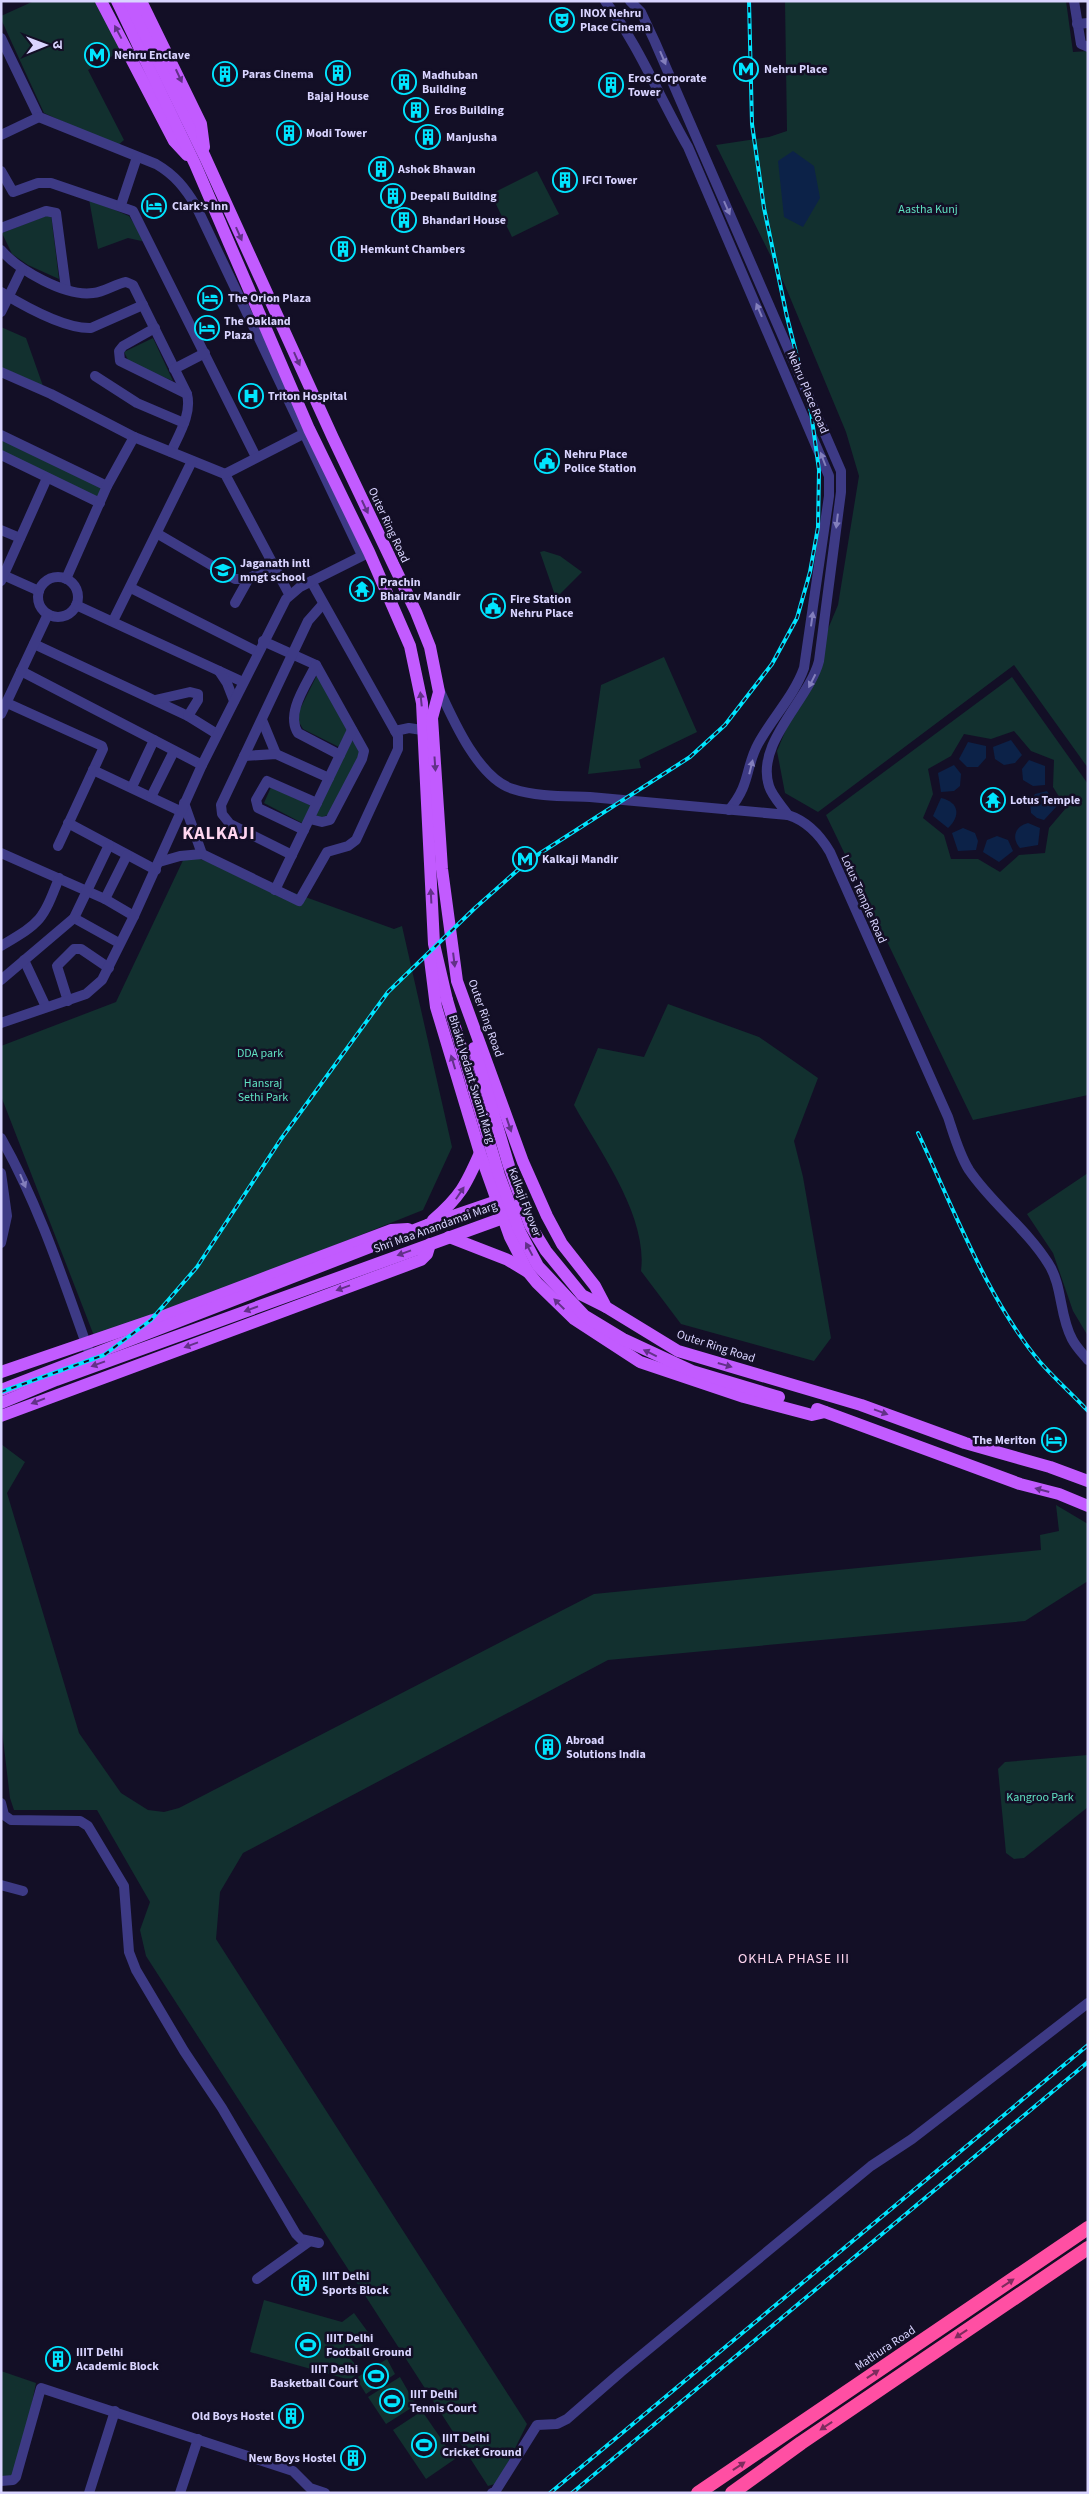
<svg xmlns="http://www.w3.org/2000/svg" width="1089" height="2494" font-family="'Source Sans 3','Noto Sans Devanagari',sans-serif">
<rect width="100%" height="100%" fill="#130f26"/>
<g fill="#12302f" fill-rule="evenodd">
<path d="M34,1H98L121,51L88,70L124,140L117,146L44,113L1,19V16Z"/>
<path d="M785,1H1066L1073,52L1088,51V768L1014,665L818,812L785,793L777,751L838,605L859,476L846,432L784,283L716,145L769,137L787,131Z"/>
<path d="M537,171L559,214L512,237L491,194Z"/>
<path d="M89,199L129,216L146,242L128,238L98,249Z"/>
<path d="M51,214L59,279L28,265L12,254L2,233Z"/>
<path d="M1,327L26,338L43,386L1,367Z"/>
<path d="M153,338L173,381L129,362L124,352Z"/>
<path d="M1,439L104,488L99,499L1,452Z"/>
<path d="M544,551L560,556L582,572L556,598L540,552Z"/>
<path d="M664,657L697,732L639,760L641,768L588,774L601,685Z"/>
<path d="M317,675L348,730L339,747L303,729L296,717Z"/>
<path d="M1012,677L1088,784V1095L973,1120L826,815ZM1014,731L1031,751L1054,760L1053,787L1066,808L1049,828L1045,853L1019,855L1000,872L978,859H951L944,835L923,818L933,794L928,769L951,756L964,734L991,739Z"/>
<path d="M352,740L361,752L329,814L321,818L315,815Z"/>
<path d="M271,787L312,806L304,824L264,803Z"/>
<path d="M186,854L394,929L402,926L452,1147L423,1210L96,1341L1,1096V1046L116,1002Z"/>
<path d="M668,1004L759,1037L818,1078L794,1141L803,1177L831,1338L814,1361L681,1324L641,1271C648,1216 600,1152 574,1105L598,1048L644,1057Z"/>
<path d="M1088,1173V1336L1073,1311L1053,1253L1027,1214Z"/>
<path d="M1,1444L25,1462L7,1493L79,1733L121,1793L148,1810L164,1812L179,1808L594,1594L1041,1550L1040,1535L1059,1531L1056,1505L1088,1524V1581L1025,1621L608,1660L243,1853L220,1892L216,1939L527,2424L498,2483L488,2486L146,1956L140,1930L150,1902L97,1810H14L10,1798L1,1722Z"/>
<path d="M1088,1755V1807L1024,1858L1014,1859L1006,1853L998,1769L1005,1762Z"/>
<path d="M264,2300L342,2322L354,2313L373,2339L349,2357L361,2371L350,2380L250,2352Z"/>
<path d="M387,2359L395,2374L366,2394L356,2378Z"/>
<path d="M1,2371L36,2383L17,2477L1,2483Z"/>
<path d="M400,2377L416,2405L386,2424L368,2397Z"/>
<path d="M422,2411L455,2459L426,2479L393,2430Z"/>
</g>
<g fill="#0c2248">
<path d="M793,151L814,166L820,198L803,227L784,217L778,161Z"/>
<path d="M1011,740L1022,755L1015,763L1004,765L995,759L993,747Z"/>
<path d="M968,742L986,746V758L978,767H967L959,759Z"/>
<path d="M1029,760L1045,766V785L1033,786L1023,780L1022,769Z"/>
<path d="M954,765L961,774L960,786L954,791L941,792L938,773Z"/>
<path d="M1047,791L1057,806L1044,820L1037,818L1031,813L1030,802L1035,794Z"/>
<path d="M941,798C959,802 961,816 948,828L933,816Z"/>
<path d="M1028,823L1040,828L1038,845L1020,848C1011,838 1015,826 1028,823Z"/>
<path d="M963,828L975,833L978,841L976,850L958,851L952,833Z"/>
<path d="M997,836L1008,840L1013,851L999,862L983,852L987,840Z"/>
</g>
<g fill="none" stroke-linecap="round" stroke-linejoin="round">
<g stroke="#3d3a85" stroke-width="10">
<path d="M605,1C639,45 660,99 688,147L829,476V496L804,668C794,696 772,718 758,744C745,768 751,784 729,810"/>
<path d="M630,1L641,12L655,42L841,471V492L819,661C809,700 755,743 769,786C772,796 782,806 788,815"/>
<path d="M1074,1L1081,44L1088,47"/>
<path d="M1077,24L1088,23"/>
<path d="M1,38L39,117L156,164C175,175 185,188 196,206L362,555"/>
<path d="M1,135L39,117"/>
<path d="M1,171L13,192L38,183H51L133,211L256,457"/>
<path d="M121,205L137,157"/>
<path d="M1,228L46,211L56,213L66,289"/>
<path d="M1,250C18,270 66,297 93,293C105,292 115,284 126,282L133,285L187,394C192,414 179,434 171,452"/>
<path d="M1,292C24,306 65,329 91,328L143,305"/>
<path d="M1,312L22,269"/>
<path d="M155,328L123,346L119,351L120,361L187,394"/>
<path d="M174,369L205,353"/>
<path d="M1,372L51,394L134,437L225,474L289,594"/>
<path d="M95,376L137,403L184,423"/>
<path d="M1,435L107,486"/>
<path d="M1,455L100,503"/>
<path d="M225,474L309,431"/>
<path d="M1,530L20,538"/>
<path d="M158,534L235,579H248L274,565"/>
<path d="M1,574L39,591"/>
<circle cx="58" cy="597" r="20"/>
<path d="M66,579L107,486L134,437"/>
<path d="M1,581L47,478"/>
<path d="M131,588L258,652"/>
<path d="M235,603L249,578"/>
<path d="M76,605L243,682"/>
<path d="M113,621L192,461"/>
<path d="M263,641L316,665L364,751L362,759L330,820L322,822L310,819"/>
<path d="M34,644L188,716L217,734"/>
<path d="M316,665C307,684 285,713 298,733L340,755"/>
<path d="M21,671L202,765"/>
<path d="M219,671L227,683L234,701"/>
<path d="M439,689C453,720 479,779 513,789C537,797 565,796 590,797L788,815C807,821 820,835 830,852L948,1117C954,1135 959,1154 969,1170C992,1204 1026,1228 1048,1263C1063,1286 1059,1315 1072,1339C1076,1347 1083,1354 1088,1360"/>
<path d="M155,700L190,692L198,694V700L188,716"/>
<path d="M7,703L102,746L103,749L58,846"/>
<path d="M1,714L48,614"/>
<path d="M262,720L276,754"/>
<path d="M395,731L409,728L422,730"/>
<path d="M244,756L276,754L329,778"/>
<path d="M93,770L180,811"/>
<path d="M132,787L154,740"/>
<path d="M151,797L174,751"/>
<path d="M184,803L202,854"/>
<path d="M68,823L156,870"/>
<path d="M304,830L258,808L256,800L267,781L317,803"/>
<path d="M1,853L105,899L134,916"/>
<path d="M292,855L230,824L222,814L221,805L308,621L323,604"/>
<path d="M159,862L180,856L202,854L299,901L327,852L348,846L356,840L398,749V736L311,581"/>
<path d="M275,890L352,730"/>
<path d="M105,899L127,855"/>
<path d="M74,918L119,943"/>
<path d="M1,946C41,922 42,922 59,878"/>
<path d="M24,960L46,1007"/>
<path d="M1,980L74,918L109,845"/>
<path d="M68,1001L57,966L74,949H81L109,968"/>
<path d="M1,1023L86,994L102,980L134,916L202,765L286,599L300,587L368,553"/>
<path d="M1,1138C38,1203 63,1279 88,1349"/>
<path d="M1,1173L7,1216L1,1243"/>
<path d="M1,1803L4,1815L11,1820L80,1821L88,1826L124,1886L129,1952L136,1970L184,2051L222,2108L296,2234L301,2239L319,2243"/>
<path d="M1,1885L23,1891"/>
<path d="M257,2279L310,2241"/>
<path d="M1,2481L13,2480L16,2477L41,2388L293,2471L310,2488L325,2493"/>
<path d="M89,2493L115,2411"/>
<path d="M180,2493L198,2439"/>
<path d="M492,2493L495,2492L537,2425L557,2424L567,2419L621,2372L871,2166L912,2139L1088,2003"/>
</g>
<g stroke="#c25bff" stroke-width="12">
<path d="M101,1L174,141L187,155"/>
<path d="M117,1L195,164L309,429L369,552L410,646L422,703L434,944L447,1000"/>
<path d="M129,1L205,157L333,438L416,612L430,647L439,692L432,718L442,869L457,981L523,1162L547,1216L562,1244L595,1286L606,1307L678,1351L861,1405L965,1443L1050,1467L1088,1481"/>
<path d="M141,1L201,124L204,147"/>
<path d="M430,959L436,1007L480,1153L510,1237L528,1272L537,1283L574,1319L640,1362L744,1397L812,1415L825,1412"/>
<path d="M474,1048L509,1166L530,1225L546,1251L582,1295L606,1307"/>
<path d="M433,1220C460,1197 466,1185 480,1153"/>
<path d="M449,1237L508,1260L528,1272"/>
<path d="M1,1372L153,1320L391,1230L408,1229"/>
<path d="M1,1390L427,1225L497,1201H504"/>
<path d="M1,1403L56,1380L503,1218L522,1203"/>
<path d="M817,1409L1020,1484L1059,1494L1088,1506"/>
<path d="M1,1416L421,1260L427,1254L430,1244"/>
</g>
<g stroke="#ff4fa3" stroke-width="14">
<path d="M698,2493L1088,2228"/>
<path d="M732,2493L801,2443L1088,2248"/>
</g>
<defs>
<g id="rail">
<path d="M918,1133C953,1207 987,1299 1040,1362C1055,1379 1072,1394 1088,1411"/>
<path d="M1,1392L104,1355L151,1320L197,1267L281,1139L388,992L475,908L528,861L690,757L725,725L772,664L797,618L810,572L818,527L819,470L811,412L787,317L764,208L752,124L749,1"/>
<path d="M550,2493L1088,2045"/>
<path d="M572,2493L1088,2062"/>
</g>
</defs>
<use href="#rail" stroke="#00e5ff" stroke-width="4"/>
<use href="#rail" stroke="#130f26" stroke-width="2" stroke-dasharray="5.5" stroke-linecap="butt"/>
<path stroke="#c25bff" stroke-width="12" d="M447,1000L499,1175L520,1232L538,1266L585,1316L623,1339L692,1371L779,1397"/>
</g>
<defs><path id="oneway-solid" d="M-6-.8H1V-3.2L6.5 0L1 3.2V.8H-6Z" transform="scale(1.25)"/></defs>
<g fill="#623188">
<use href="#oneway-solid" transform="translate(118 32) rotate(-118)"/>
<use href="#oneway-solid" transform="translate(179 76) rotate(65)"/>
<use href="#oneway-solid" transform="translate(239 234) rotate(66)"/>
<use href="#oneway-solid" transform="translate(297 359) rotate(66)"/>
<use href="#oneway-solid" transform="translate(365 507) rotate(65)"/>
<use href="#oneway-solid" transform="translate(421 699) rotate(-96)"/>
<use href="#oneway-solid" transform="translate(435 764) rotate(86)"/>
<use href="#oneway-solid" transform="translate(431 896) rotate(-93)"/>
<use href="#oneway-solid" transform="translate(454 960) rotate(83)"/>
<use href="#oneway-solid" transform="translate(453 1062) rotate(-107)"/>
<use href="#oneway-solid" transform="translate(509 1125) rotate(71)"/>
<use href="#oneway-solid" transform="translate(460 1193) rotate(-56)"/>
<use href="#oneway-solid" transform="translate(529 1249) rotate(-118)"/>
<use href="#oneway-solid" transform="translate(404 1253) rotate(160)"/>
<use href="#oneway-solid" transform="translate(343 1288) rotate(160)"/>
<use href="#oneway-solid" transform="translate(559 1304) rotate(-135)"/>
<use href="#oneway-solid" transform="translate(251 1309) rotate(160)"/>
<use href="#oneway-solid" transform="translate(191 1345) rotate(160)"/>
<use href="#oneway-solid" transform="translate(650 1353) rotate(-154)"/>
<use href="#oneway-solid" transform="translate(98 1364) rotate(160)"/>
<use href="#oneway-solid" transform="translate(725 1365) rotate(16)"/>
<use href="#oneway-solid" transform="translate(38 1401) rotate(159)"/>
<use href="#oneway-solid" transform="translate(881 1412) rotate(20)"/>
<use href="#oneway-solid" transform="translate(1042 1490) rotate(-165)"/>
</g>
<g fill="#837fbc">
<use href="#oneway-solid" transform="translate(663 58) rotate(67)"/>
<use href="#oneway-solid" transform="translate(727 208) rotate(66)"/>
<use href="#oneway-solid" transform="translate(759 310) rotate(-113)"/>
<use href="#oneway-solid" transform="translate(823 459) rotate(-111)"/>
<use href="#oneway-solid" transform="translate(837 521) rotate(97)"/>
<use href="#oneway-solid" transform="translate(812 619) rotate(-82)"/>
<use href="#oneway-solid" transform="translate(812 681) rotate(117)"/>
<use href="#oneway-solid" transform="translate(751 767) rotate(-76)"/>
<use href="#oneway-solid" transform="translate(23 1181) rotate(67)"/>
</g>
<g fill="#7d2c5e">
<use href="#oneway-solid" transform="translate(1008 2283) rotate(-34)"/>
<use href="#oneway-solid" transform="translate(961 2334) rotate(146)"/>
<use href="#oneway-solid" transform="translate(873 2374) rotate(-34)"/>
<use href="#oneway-solid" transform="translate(826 2426) rotate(146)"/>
<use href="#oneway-solid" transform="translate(739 2466) rotate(-34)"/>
</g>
<defs>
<symbol id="theatre-ring" viewBox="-11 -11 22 22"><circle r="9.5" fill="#130f26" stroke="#00e5ff" stroke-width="1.5"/><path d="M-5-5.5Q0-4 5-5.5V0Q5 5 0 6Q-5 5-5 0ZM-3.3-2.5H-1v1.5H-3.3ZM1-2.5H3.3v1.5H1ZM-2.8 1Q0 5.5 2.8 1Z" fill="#00e5ff"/></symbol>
<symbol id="metro-ring" viewBox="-11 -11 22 22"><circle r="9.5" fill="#130f26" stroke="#00e5ff" stroke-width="1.5"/><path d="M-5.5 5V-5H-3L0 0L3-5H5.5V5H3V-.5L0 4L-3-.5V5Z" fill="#00e5ff"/></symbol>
<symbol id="building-ring" viewBox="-11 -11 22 22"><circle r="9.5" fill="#130f26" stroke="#00e5ff" stroke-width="1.5"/><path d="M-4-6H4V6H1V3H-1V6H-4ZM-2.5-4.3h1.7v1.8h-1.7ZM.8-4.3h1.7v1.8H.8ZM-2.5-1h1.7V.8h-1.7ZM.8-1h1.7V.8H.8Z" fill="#00e5ff"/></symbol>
<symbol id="hotel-ring" viewBox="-11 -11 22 22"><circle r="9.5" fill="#130f26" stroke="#00e5ff" stroke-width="1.5"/><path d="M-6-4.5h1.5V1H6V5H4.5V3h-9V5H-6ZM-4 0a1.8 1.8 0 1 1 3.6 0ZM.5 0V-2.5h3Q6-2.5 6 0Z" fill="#00e5ff"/></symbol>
<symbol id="hospital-ring" viewBox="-11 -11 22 22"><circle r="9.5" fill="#130f26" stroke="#00e5ff" stroke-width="1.5"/><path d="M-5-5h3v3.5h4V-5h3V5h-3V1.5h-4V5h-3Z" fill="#00e5ff"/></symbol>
<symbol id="civic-ring" viewBox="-11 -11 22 22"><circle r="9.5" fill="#130f26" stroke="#00e5ff" stroke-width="1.5"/><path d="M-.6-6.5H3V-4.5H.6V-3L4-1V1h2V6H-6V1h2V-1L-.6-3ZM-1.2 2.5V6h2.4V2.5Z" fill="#00e5ff"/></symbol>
<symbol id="school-ring" viewBox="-11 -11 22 22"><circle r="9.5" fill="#130f26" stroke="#00e5ff" stroke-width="1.5"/><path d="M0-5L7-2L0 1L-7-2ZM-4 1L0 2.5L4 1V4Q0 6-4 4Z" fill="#00e5ff"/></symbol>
<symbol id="temple-ring" viewBox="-11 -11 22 22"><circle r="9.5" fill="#130f26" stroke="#00e5ff" stroke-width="1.5"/><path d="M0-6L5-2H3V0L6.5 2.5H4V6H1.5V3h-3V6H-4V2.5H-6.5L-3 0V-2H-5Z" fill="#00e5ff"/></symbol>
<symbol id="stadium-ring" viewBox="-11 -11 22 22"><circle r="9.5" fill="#130f26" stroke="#00e5ff" stroke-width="1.5"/><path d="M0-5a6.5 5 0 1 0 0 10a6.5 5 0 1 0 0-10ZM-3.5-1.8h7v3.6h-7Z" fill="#00e5ff"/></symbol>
</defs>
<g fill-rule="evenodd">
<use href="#theatre-ring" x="548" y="6" width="28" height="28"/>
<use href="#metro-ring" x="83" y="41" width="28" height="28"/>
<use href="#metro-ring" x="732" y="55" width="28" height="28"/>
<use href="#building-ring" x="324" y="59" width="28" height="28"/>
<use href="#building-ring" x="211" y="60" width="28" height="28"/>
<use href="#building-ring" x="390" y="68" width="28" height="28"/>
<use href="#building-ring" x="597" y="71" width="28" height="28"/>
<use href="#building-ring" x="402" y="96" width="28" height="28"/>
<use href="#building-ring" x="275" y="119" width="28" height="28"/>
<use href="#building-ring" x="414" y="123" width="28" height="28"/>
<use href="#building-ring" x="367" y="155" width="28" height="28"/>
<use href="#building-ring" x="551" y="166" width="28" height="28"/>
<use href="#building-ring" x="379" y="182" width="28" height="28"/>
<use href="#hotel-ring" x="140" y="192" width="28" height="28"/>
<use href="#building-ring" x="390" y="206" width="28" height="28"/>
<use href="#building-ring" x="329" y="235" width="28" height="28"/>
<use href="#hotel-ring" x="196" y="284" width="28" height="28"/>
<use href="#hotel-ring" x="193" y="314" width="28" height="28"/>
<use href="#hospital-ring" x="237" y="382" width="28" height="28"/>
<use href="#civic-ring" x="533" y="447" width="28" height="28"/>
<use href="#school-ring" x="209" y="556" width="28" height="28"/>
<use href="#temple-ring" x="348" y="575" width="28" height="28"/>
<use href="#civic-ring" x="479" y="592" width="28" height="28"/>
<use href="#temple-ring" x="979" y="786" width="28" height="28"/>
<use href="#metro-ring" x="511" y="845" width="28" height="28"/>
<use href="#hotel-ring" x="1040" y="1426" width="28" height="28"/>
<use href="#building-ring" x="534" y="1733" width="28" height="28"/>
<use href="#building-ring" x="290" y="2269" width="28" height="28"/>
<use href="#stadium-ring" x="294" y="2331" width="28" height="28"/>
<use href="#building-ring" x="44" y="2345" width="28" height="28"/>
<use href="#stadium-ring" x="362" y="2362" width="28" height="28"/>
<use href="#stadium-ring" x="378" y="2387" width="28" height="28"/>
<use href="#building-ring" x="277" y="2402" width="28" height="28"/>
<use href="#stadium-ring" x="410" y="2431" width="28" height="28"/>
<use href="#building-ring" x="339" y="2444" width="28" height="28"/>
</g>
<g text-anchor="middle" stroke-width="5" stroke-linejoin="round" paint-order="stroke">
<g font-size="12" font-weight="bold" fill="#d9d4ff" stroke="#130f26" text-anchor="start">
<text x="580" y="17">INOX Nehru<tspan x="580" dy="14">Place Cinema</tspan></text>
<text x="114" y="59">Nehru Enclave</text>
<text x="764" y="73">Nehru Place</text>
<text x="242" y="78">Paras Cinema</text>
<text x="422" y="79">Madhuban<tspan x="422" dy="14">Building</tspan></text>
<text x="628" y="82">Eros Corporate<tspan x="628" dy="14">Tower</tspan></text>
<text x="338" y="100" text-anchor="middle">Bajaj House</text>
<text x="434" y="114">Eros Building</text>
<text x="306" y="137">Modi Tower</text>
<text x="446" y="141">Manjusha</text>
<text x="398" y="173">Ashok Bhawan</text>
<text x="582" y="184">IFCI Tower</text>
<text x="410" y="200">Deepali Building</text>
<text x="172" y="210">Clark’s Inn</text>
<text x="422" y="224">Bhandari House</text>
<text x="360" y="253">Hemkunt Chambers</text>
<text x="228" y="302">The Orion Plaza</text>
<text x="224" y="325">The Oakland<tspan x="224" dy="14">Plaza</tspan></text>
<text x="268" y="400">Triton Hospital</text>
<text x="564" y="458">Nehru Place<tspan x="564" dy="14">Police Station</tspan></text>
<text x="240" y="567">Jaganath intl<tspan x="240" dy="14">mngt school</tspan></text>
<text x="380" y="586">Prachin<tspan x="380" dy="14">Bhairav Mandir</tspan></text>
<text x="510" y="603">Fire Station<tspan x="510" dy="14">Nehru Place</tspan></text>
<text x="1010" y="804">Lotus Temple</text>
<text x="542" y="863">Kalkaji Mandir</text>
<text x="1036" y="1444" text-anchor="end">The Meriton</text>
<text x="566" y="1744">Abroad<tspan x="566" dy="14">Solutions India</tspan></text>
<text x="322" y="2280">IIIT Delhi<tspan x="322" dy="14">Sports Block</tspan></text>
<text x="326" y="2342">IIIT Delhi<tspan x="326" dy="14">Football Ground</tspan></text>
<text x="76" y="2356">IIIT Delhi<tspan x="76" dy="14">Academic Block</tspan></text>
<text x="358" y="2373" text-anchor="end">IIIT Delhi<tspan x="358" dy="14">Basketball Court</tspan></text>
<text x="410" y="2398">IIIT Delhi<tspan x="410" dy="14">Tennis Court</tspan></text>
<text x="274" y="2420" text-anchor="end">Old Boys Hostel</text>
<text x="442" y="2442">IIIT Delhi<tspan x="442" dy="14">Cricket Ground</tspan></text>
<text x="336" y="2462" text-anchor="end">New Boys Hostel</text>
</g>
<g font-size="12" fill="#5fe0c0" stroke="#130f26">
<text x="928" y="213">Aastha Kunj</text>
<text x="260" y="1057">DDA park</text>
<text x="263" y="1087">Hansraj<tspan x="263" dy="14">Sethi Park</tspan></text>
<text x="1040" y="1801">Kangroo Park</text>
</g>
<g font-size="12" fill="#d9d4ff" stroke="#130f26">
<text transform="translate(808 392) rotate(67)" y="4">Nehru Place Road</text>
<text transform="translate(389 525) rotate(65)" y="4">Outer Ring Road</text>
<text transform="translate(864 899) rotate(66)" y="4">Lotus Temple Road</text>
<text transform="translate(486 1018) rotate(70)" y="4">Outer Ring Road</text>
<text transform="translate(472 1079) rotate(73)" y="4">Bhakti Vedant Swami Marg</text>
<text transform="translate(525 1202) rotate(69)" y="4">Kalkaji Flyover</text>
<text transform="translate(435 1227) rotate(-20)" y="4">Shri Maa Anandamai Marg</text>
<text transform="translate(716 1346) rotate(18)" y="4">Outer Ring Road</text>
<text transform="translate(885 2348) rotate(-34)" y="4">Mathura Road</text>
</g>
<g font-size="14" letter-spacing="1" fill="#ffd6f0" stroke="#130f26">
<text x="794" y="1963">OKHLA PHASE III</text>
</g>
<g font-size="18" font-weight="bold" letter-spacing="1" fill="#ffd6f0" stroke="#130f26">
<text x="219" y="839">KALKAJI</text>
</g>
</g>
<rect width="1089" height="2494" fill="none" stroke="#d9d4ff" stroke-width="5"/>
<g transform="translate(45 45) rotate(89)" stroke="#130f26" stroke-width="4" paint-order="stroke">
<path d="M0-4L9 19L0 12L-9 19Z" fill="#d9d4ff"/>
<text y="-8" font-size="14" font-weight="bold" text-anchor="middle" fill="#d9d4ff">उ</text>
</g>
</svg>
